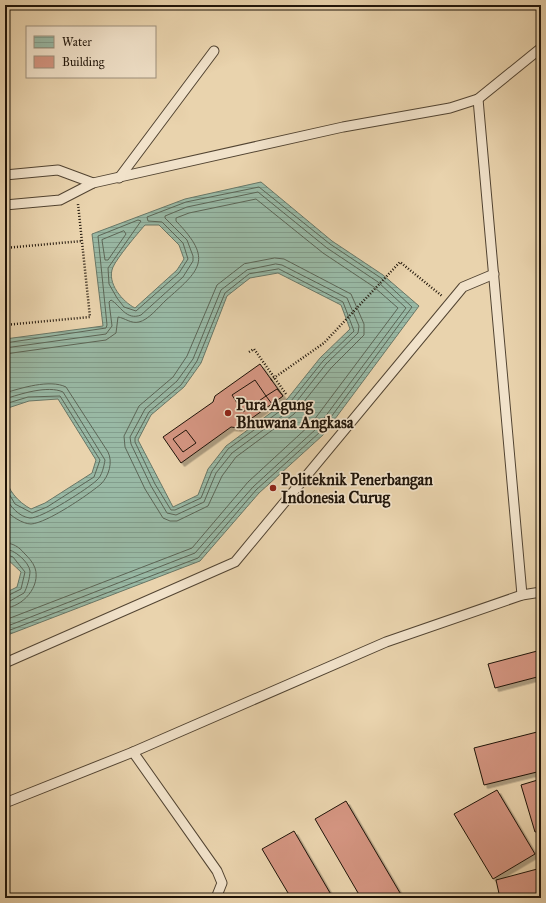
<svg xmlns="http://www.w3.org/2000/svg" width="546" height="903" font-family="'IM FELL Great Primer',serif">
<defs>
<pattern id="water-rules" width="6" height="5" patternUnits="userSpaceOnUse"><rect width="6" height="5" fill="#99b9a5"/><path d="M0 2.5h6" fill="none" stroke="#839e8d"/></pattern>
<filter id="shadow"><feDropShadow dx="3.5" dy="3.5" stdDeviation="0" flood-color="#0004"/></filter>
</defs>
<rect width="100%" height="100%" fill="#e9d3ad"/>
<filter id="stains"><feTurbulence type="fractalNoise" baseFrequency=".005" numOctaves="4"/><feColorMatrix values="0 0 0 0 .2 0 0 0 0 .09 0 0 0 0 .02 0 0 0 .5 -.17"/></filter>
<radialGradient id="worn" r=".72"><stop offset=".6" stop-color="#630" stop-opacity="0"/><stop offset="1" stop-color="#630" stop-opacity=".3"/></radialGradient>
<path fill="url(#water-rules)" stroke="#687767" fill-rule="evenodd" d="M261,182L332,241L383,275L419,306L323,435L259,493L200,561L5,636V593L17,587L21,572L5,557V474C7,490 18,502 31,509L45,503L92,473L96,460L58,399L29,401L5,409V339L103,326L92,234L185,199ZM145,225H159L179,245L184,259L177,270L135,308C123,302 106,283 113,267C117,258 137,234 145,225ZM278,273L341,305L350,329L320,358L284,403L226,446L208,469L198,495L173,507L138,440L151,415L184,387L201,363L227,296L250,278Z"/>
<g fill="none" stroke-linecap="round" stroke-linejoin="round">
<g stroke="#5c6657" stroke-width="1">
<path d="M124,231L126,234L108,260H105L102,240Z"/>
<path d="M275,258L284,259L351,294L364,324V335L331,368L294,414L236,457L222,476L208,506L177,521H170L163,518L145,489L125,447L124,436L139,406L173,377L187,356L217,285L244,264Z"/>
<path d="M276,264L282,265L347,298L359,326L358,333L326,364L290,410L232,453L216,473L204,502L176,515L167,513L151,486L131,444L130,437L145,409L177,381L193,359L221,290L247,270Z"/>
<path d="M279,269L343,302L354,331L323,361L287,406L228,449L212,471L201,498L175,510H171L155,484L135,442V438L149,412L181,385L197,361L225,293L249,274Z"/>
<path d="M5,343L106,328L107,325L98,236L138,220L141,221L108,268L109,284L117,298L124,307L136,311L179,273L188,259L183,243L162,222L148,221L147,217L186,202L259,187L330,244L381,278L412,307L320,432L256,490L198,558L5,632"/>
<path d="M5,348L106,334L112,326L109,302L111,300C120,305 126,321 141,315L183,277L193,261V256L187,240L165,218V216L187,207L258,192L327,248L378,282L406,308L316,429L253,487L195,553L5,627"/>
<path d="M5,354L106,340L116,333L118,317C125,318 131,324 139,322C148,320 158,308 165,301C200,270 214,260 176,221V218L189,213L256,199L323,253L374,287L398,308L311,424L248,482L192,548L5,620"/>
<path d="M5,393C21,388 50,379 66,387L108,452C113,462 109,476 101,484C88,495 47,523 31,524C23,524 10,516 5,509"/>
<path d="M5,399C20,394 48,385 63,392L105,460C104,466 102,476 97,480C89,488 41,519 30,518C19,517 10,506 5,497"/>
<path d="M5,404L28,397L60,396L100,460L94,477L47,507L32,513L15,504L5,487"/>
<path d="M5,543C13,543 19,547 24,553C28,557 33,562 35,568C41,586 23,607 5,608"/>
<path d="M5,549C14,549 29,562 30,571C30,577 27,588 24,593L10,601L5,602"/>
<path d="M5,554L13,557L25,572L21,589L5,597"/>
</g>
</g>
<g fill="#d49581" stroke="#1f1409" filter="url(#shadow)">
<path d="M260,364L283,396L238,428L231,427L181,463L163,437L213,402L215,396Z"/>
<path d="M255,380L266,396L243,412L232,395Z"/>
<path d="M277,389L283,396L272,404L266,396Z"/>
<path d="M186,430L196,443L183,452L173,439Z"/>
<path d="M541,650V676L495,688L488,664Z"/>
<path d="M541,731V771L484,785L474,748Z"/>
<path d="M541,779V831L535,832L521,785Z"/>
<path d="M497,790L535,854L493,879L454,814Z"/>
<path d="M346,801L403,898H361L315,819Z"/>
<path d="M294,831L333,898H291L262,849Z"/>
<path d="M541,868V898H500L496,880Z"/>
</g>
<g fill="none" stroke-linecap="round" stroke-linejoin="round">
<defs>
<g id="service">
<path d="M478,99L522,595"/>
<path d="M5,175L58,170L93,183"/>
<path d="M119,178L214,51"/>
<path d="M5,205L60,200L93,183L343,127L450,108L478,99L541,48"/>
<path d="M5,663L235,562L463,287L494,274"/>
<path d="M133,752L217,871L222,883L216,898"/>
<path d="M5,803L133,752L386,642L522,595L541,592"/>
</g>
</defs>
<use href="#service" stroke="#524432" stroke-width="11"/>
<g stroke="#1f1409" stroke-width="2.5" stroke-dasharray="1 2" stroke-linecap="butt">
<path d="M5,248L82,241"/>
<path d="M5,325L90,317L78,204"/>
<path d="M249,352L254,349L286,394"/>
<path d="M271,380L324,343L400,262L442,296"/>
</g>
<use href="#service" stroke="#f1e2ca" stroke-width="9"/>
</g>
<g fill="#8f2418" stroke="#f1e2ca" stroke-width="1.5">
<circle cx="228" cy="413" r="4"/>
<circle cx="273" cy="488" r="4"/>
</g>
<g text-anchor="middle" stroke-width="3.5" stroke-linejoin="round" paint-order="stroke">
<g font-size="16" font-weight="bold" fill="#1f1409" stroke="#f1e2ca" text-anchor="start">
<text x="236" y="410">Pura Agung<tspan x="236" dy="18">Bhuwana Angkasa</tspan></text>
<text x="281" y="485">Politeknik Penerbangan<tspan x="281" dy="18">Indonesia Curug</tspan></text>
</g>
</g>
<rect width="546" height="903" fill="none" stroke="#e9d3ad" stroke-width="20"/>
<rect x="6" y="6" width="534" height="891" fill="none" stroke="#1f1409" stroke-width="2"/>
<rect x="10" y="10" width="526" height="883" fill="none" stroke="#1f1409"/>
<rect x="26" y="26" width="130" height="52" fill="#f1e2ca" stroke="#9d907d"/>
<rect x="34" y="36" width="20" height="12" fill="url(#water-rules)" stroke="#9d907d"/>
<text x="62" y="46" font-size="12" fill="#1f1409">Water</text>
<rect x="34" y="56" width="20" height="12" fill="#d49581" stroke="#9d907d"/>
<text x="62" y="66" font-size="12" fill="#1f1409">Building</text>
<rect width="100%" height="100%" filter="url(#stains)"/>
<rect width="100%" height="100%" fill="url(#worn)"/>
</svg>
